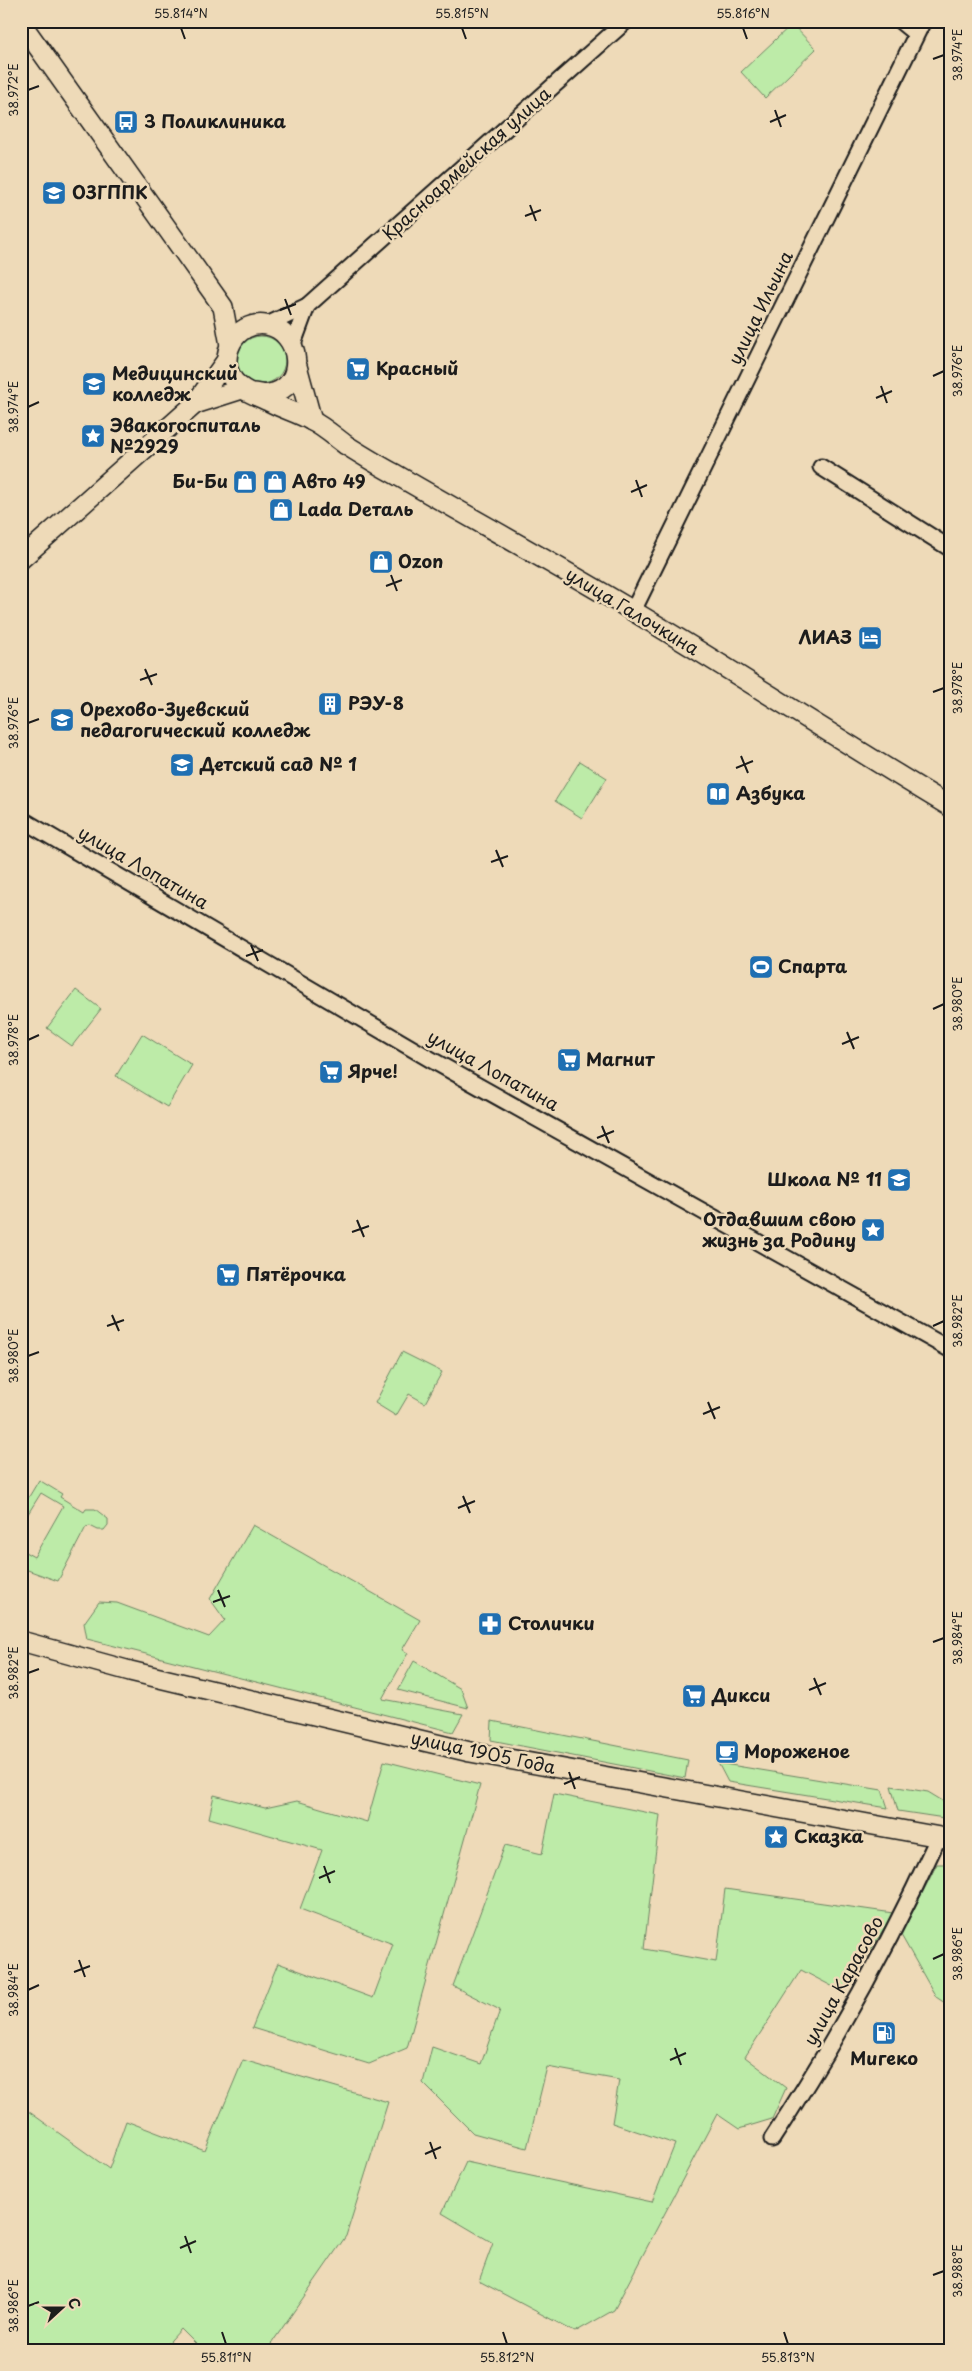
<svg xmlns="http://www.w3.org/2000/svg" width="972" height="2371" font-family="'Playpen Sans',sans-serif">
<rect width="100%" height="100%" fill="#eedab8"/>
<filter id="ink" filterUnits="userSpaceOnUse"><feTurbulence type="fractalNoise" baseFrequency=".02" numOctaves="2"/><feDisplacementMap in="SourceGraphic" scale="10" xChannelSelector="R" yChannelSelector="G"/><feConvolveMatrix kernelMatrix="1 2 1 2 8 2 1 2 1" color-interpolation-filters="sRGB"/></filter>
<g filter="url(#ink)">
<g fill="#bdeba8" stroke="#6c8462">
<path d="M792,24L816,49L765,98L741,72Z"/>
<circle cx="261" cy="360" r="24"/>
<path d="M580,761L607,778L582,818L555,801Z"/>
<path d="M76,990L101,1009L72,1046L47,1028Z"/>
<path d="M142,1034L192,1065L167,1107L116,1076Z"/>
<path d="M402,1352L442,1372L425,1403L409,1394L396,1416L375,1403Z"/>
<path d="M39,1480L62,1494L60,1497L84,1512L86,1509H95L108,1519V1525L104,1530H98L90,1526L86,1527L58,1581L22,1568L21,1561L25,1552L34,1557L63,1506L41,1493L21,1525V1510Z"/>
<path d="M253,1525L420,1620L402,1650L408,1653L382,1699L463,1714L453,1732L87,1639L84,1623L99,1602L117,1603L209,1637L225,1620L210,1599Z"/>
<path d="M414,1661L461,1689L468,1708L398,1690Z"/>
<path d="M492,1721L688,1760L685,1778L491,1740Z"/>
<path d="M384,1761L480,1785L407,2048L369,2064L252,2028L278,1963L373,1998L393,1944L300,1909L322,1850L209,1818L214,1795L265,1808L297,1801L367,1822Z"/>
<path d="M718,1763L882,1790L888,1808L728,1782Z"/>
<path d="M891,1786L928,1792L951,1806V1819L898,1811Z"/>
<path d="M554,1794L660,1815L644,1949L716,1962L725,1889L893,1913L845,1993L801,1970L745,2057L786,2088L772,2119L739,2129L717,2114L614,2310L575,2332L479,2281L493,2243L442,2213L466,2162L652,2202L675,2144L612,2123L619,2080L547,2067L527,2148L473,2133L423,2083L432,2047L481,2064L500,2010L453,1986L505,1845L542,1854Z"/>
<path d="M937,1864H951V2007L936,1997L901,1935Z"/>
<path d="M243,2060L388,2102L346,2236L267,2350H202L181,2329L162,2350H23L21,2106L109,2169L126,2121L205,2151Z"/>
</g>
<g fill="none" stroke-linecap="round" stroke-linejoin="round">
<defs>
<g id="minor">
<path d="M900,21L916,34"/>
<path d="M267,325L307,306L626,21"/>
<path d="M293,344L307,306"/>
<path d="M821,467L951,549"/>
<path d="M633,611L923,21"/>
<path d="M21,819L430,1059L951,1350"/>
<path d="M772,2139C835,2043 891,1941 939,1836"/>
</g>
<g id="tertiary">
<path d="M21,23L223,307L230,345"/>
<path d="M297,366L312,421"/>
<path d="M254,393C258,394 264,395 269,394C308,388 302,331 266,325C235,320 216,358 234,381C243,392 258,396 270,402C283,409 299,413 312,421C324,427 335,437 346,445C362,455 378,465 395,474C474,520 555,564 633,611C740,675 844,743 951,807"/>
<path d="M195,404L242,389"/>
<path d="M21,559L195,404L226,361"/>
<path d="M21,1641L130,1671L470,1752L951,1839"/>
</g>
</defs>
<use href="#minor" stroke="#1c1c1c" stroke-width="19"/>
<use href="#tertiary" stroke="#1c1c1c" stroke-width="22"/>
<use href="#minor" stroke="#eedab8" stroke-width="15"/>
<use href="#tertiary" stroke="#eedab8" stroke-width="19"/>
</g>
</g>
<path fill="none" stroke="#1c1c1c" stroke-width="2" d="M181,28L185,39M462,28L466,39M743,28L747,39M933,59L944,55M28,90L39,86M775,110L781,127M770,122L786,115M530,205L536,221M525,216L541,210M285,299L291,315M280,310L296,304M933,376L944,371M881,386L887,403M876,398L892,391M28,407L39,402M636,480L642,497M631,492L647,485M391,575L397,591M386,586L402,580M145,669L152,685M140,680L157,674M933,692L944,688M28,723L39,719M741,756L748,773M736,768L753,761M496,850L503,867M491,862L508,856M251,945L258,961M246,956L263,950M933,1009L944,1004M847,1032L854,1049M28,1040L39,1035M842,1044L859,1037M602,1126L609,1143M597,1138L614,1131M357,1220L364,1237M352,1232L369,1226M112,1315L119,1331M107,1326L124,1320M933,1326L944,1321M28,1356L39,1352M708,1402L715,1419M703,1414L720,1407M463,1496L470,1513M458,1508L475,1501M218,1590L225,1607M213,1602L230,1596M933,1642L944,1638M28,1673L39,1669M814,1678L821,1695M809,1690L826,1683M569,1772L575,1789M564,1784L580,1777M324,1866L330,1883M319,1878L335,1871M933,1959L944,1954M79,1960L85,1977M74,1972L90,1966M28,1990L39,1985M675,2048L681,2065M670,2060L686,2053M430,2142L436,2159M425,2154L441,2147M185,2236L191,2253M180,2248L196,2241M933,2275L944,2271M28,2306L39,2302M222,2332L226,2344M503,2332L507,2344M784,2332L788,2344"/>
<defs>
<symbol id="bus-square" viewBox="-11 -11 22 22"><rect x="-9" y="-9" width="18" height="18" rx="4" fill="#1f6fb2" stroke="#eedab8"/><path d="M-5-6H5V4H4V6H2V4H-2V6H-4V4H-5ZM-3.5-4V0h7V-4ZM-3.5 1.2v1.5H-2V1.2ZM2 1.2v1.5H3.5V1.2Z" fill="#fff"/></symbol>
<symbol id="university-square" viewBox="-11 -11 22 22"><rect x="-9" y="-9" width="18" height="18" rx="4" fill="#1f6fb2" stroke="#eedab8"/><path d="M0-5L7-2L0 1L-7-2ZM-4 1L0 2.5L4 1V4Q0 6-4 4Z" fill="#fff"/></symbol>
<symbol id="supermarket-square" viewBox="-11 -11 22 22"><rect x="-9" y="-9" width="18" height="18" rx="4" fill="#1f6fb2" stroke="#eedab8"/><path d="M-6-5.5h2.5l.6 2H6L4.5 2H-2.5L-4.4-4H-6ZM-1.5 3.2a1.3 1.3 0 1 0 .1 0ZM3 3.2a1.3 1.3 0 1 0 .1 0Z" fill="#fff"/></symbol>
<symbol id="sight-square" viewBox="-11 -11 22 22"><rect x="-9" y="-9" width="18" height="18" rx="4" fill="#1f6fb2" stroke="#eedab8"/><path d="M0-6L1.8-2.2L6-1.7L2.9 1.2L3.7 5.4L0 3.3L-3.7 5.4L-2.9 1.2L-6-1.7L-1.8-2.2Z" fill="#fff"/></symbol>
<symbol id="shop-square" viewBox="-11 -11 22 22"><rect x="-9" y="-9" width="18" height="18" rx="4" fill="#1f6fb2" stroke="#eedab8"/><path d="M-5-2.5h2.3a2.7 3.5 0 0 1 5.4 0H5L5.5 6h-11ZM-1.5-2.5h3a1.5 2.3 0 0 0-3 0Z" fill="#fff"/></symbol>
<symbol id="hotel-square" viewBox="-11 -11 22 22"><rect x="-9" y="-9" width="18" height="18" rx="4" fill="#1f6fb2" stroke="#eedab8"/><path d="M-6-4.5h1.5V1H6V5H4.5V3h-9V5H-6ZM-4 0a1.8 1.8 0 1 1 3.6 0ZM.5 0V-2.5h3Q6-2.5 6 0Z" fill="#fff"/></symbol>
<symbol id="building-square" viewBox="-11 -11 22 22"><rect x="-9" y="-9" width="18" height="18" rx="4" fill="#1f6fb2" stroke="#eedab8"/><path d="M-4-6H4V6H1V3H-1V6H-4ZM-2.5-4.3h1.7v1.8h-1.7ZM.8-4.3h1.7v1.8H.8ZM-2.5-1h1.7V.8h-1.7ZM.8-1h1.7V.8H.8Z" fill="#fff"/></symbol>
<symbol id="school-square" viewBox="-11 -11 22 22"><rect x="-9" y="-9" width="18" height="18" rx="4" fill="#1f6fb2" stroke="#eedab8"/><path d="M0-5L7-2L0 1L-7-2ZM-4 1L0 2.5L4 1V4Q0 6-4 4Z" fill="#fff"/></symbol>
<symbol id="library-square" viewBox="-11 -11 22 22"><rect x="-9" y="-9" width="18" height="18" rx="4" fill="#1f6fb2" stroke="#eedab8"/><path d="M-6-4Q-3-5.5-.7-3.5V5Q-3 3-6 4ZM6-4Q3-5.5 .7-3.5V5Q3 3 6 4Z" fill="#fff"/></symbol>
<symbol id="stadium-square" viewBox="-11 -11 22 22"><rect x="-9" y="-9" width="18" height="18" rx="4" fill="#1f6fb2" stroke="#eedab8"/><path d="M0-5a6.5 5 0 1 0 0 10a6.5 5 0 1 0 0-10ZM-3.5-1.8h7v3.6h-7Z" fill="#fff"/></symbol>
<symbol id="pharmacy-square" viewBox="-11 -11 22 22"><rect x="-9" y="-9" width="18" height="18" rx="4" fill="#1f6fb2" stroke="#eedab8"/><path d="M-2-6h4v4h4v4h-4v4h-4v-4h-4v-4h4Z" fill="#fff"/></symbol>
<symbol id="cafe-square" viewBox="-11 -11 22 22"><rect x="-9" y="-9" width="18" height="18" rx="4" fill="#1f6fb2" stroke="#eedab8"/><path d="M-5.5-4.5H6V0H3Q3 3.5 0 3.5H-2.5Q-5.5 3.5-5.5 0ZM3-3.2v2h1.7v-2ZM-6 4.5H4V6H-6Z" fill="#fff"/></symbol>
<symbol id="fuel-square" viewBox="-11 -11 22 22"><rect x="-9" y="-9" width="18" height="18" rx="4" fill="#1f6fb2" stroke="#eedab8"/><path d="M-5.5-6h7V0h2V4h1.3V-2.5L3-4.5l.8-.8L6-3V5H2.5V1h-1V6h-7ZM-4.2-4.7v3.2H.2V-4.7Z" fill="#fff"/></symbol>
</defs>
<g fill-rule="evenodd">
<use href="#bus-square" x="112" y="108" width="28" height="28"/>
<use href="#university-square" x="40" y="179" width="28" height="28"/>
<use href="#supermarket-square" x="344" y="355" width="28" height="28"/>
<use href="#university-square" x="80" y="370" width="28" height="28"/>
<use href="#sight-square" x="79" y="422" width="28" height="28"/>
<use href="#shop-square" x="231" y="468" width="28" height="28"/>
<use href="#shop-square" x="261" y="468" width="28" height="28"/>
<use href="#shop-square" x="267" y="496" width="28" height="28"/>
<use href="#shop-square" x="367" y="548" width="28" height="28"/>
<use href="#hotel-square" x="856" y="624" width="28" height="28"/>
<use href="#building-square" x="316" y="690" width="28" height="28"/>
<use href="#university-square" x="48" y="706" width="28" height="28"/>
<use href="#school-square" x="168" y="751" width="28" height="28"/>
<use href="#library-square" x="704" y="780" width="28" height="28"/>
<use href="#stadium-square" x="747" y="953" width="28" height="28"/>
<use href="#supermarket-square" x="555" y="1046" width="28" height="28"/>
<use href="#supermarket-square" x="317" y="1058" width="28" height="28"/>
<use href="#school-square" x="885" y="1166" width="28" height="28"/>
<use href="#sight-square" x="859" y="1216" width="28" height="28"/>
<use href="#supermarket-square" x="214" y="1261" width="28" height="28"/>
<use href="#pharmacy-square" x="476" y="1610" width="28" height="28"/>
<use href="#supermarket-square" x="680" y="1682" width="28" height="28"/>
<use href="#cafe-square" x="713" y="1738" width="28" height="28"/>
<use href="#sight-square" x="762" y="1823" width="28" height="28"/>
<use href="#fuel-square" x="870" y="2019" width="28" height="28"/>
</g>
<g text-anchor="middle" stroke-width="5" stroke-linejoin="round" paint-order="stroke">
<g font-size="18" font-weight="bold" fill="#1c1c1c" stroke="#eedab8" text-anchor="start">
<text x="144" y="128">3 Поликлиника</text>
<text x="72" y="199">ОЗГППК</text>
<text x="376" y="375">Красный</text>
<text x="112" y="380">Медицинский<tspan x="112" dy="21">колледж</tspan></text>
<text x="110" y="432">Эвакогоспиталь<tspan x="110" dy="21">№2929</tspan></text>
<text x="228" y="488" text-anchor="end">Би-Би</text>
<text x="292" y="488">Авто 49</text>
<text x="298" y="516">Lada Dеталь</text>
<text x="398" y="568">Ozon</text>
<text x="852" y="644" text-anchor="end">ЛИАЗ</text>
<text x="348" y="710">РЭУ-8</text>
<text x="80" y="716">Орехово-Зуевский<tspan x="80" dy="21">педагогический колледж</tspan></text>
<text x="200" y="771">Детский сад № 1</text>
<text x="736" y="800">Азбука</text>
<text x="778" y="973">Спарта</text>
<text x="586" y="1066">Магнит</text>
<text x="348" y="1078">Ярче!</text>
<text x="882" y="1186" text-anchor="end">Школа № 11</text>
<text x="856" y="1226" text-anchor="end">Отдавшим свою<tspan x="856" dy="21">жизнь за Родину</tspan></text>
<text x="246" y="1281">Пятёрочка</text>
<text x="508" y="1630">Столички</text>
<text x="712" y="1702">Дикси</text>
<text x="744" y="1758">Мороженое</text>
<text x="794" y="1843">Сказка</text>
<text x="884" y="2065" text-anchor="middle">Мигеко</text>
</g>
<g font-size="18" fill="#1c1c1c" stroke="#eedab8">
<text transform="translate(467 164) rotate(-42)" y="6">Красноармейская улица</text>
<text transform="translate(761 308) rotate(-64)" y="6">улица Ильина</text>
<text transform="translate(632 612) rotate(31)" y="6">улица Галочкина</text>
<text transform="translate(143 868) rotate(30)" y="6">улица Лопатина</text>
<text transform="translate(493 1071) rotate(29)" y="6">улица Лопатина</text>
<text transform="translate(483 1753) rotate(12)" y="6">улица 1905 Года</text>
<text transform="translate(844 1981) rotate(-61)" y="6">улица Карасово</text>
</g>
</g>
<rect width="972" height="2371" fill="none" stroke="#eedab8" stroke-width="55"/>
<g transform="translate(62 2308) rotate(69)" stroke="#eedab8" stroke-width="4" paint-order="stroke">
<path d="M0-4L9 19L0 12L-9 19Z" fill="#1c1c1c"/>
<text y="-8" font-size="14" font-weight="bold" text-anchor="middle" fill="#1c1c1c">С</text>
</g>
<rect x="28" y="28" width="916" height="2316" fill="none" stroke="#1c1c1c" stroke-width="2"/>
<g font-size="12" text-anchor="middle" fill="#1c1c1c">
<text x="181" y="18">55.814°N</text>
<text x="462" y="18">55.815°N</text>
<text x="743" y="18">55.816°N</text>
<text transform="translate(958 55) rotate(-90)" y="4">38.974°E</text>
<text transform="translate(14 90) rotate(-90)" y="4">38.972°E</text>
<text transform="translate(958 371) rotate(-90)" y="4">38.976°E</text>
<text transform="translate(14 407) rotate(-90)" y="4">38.974°E</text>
<text transform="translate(958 688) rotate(-90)" y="4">38.978°E</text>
<text transform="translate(14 723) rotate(-90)" y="4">38.976°E</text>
<text transform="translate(958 1004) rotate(-90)" y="4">38.980°E</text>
<text transform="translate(14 1040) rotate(-90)" y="4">38.978°E</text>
<text transform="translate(958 1321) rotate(-90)" y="4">38.982°E</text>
<text transform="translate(14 1356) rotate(-90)" y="4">38.980°E</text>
<text transform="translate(958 1638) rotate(-90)" y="4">38.984°E</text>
<text transform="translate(14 1673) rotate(-90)" y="4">38.982°E</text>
<text transform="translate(958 1954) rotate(-90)" y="4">38.986°E</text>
<text transform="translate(14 1990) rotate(-90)" y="4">38.984°E</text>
<text transform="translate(958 2271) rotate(-90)" y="4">38.988°E</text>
<text transform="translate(14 2306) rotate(-90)" y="4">38.986°E</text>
<text x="226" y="2362">55.811°N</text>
<text x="507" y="2362">55.812°N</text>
<text x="788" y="2362">55.813°N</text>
</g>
</svg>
